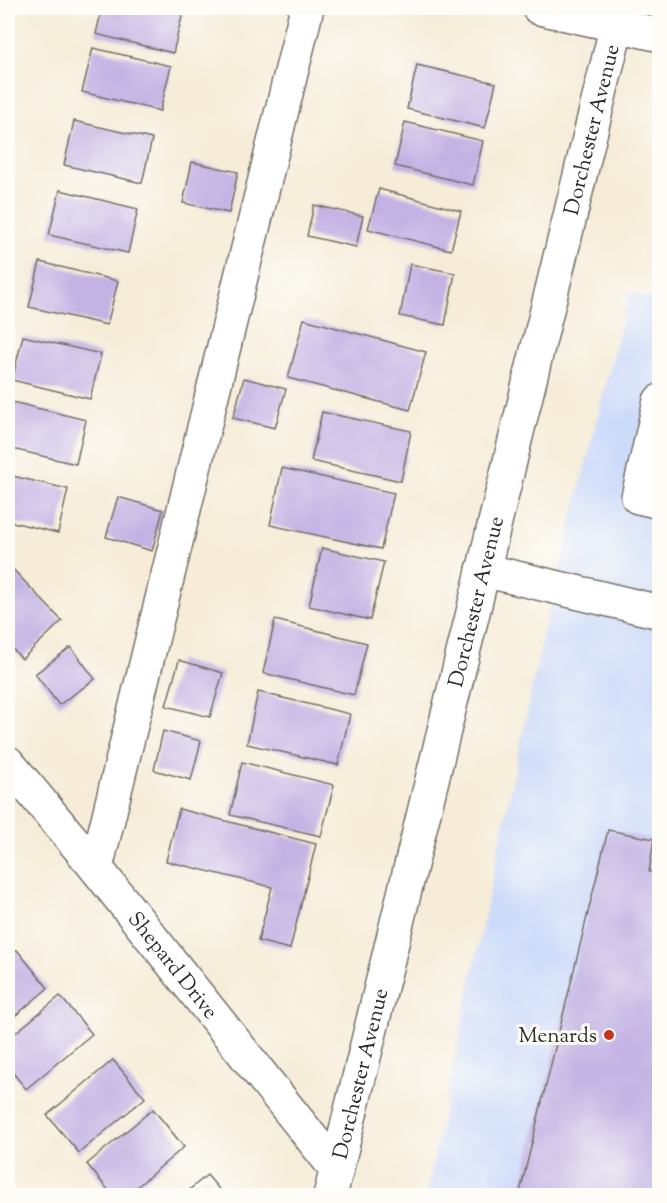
<svg xmlns="http://www.w3.org/2000/svg" width="667" height="1203" font-family="'Sorts Mill Goudy',serif">
<rect width="100%" height="100%" fill="#fdfcf7"/>
<filter id="ink" filterUnits="userSpaceOnUse"><feTurbulence type="fractalNoise" baseFrequency=".0167" numOctaves="2"/><feDisplacementMap in="SourceGraphic" scale="12" xChannelSelector="R" yChannelSelector="G"/><feConvolveMatrix kernelMatrix="1 2 1 2 8 2 1 2 1" color-interpolation-filters="sRGB"/></filter>
<filter id="wash" filterUnits="userSpaceOnUse"><feTurbulence type="fractalNoise" baseFrequency=".008" numOctaves="4" result="noise"/><feDisplacementMap in="SourceGraphic" scale="24" xChannelSelector="R" yChannelSelector="G"/><feGaussianBlur stdDeviation="1.35" result="paint"/><feColorMatrix in="noise" values="0 0 0 0 0 0 0 0 0 0 0 0 0 0 0 0 0 1.4 0 .05"/><feComposite in="paint" operator="in"/></filter>
<g filter="url(#wash)">
<rect width="100%" height="100%" fill="#f6ecd8"/>
<path fill="#cddbfa" d="M629,292L660,300L659,1195L426,1196L544,630Z"/>
<g id="blocks">
<g fill="#c3b3e4">
<path d="M102,8H184L173,53L96,34Z"/>
<path d="M93,48L171,66L160,111L82,92Z"/>
<path d="M417,65L496,83L485,128L407,109Z"/>
<path d="M74,121L152,139L142,183L64,165Z"/>
<path d="M405,122L483,141L473,185L395,166Z"/>
<path d="M192,162L238,172L229,213L183,203Z"/>
<path d="M379,189L461,211L451,250L368,229Z"/>
<path d="M60,190L138,209L128,253L49,235Z"/>
<path d="M314,205L363,216L356,247L307,236Z"/>
<path d="M40,262L118,281L107,325L29,307Z"/>
<path d="M410,264L455,273L445,325L400,316Z"/>
<path d="M304,319L426,352L410,410L288,378Z"/>
<path d="M23,336L101,354L90,399L12,380Z"/>
<path d="M244,378L286,389L275,428L233,418Z"/>
<path d="M8,401L86,420L76,464L8,448Z"/>
<path d="M322,412L411,431L401,481L311,461Z"/>
<path d="M282,468L394,493L381,549L270,525Z"/>
<path d="M8,475L68,489L58,533L8,521Z"/>
<path d="M118,497L163,510L152,551L106,537Z"/>
<path d="M322,548L384,562L370,620L309,606Z"/>
<path d="M8,564L62,621L22,659L8,644Z"/>
<path d="M275,620L367,643L354,695L263,673Z"/>
<path d="M71,647L95,679L59,705L35,674Z"/>
<path d="M179,660L223,673L210,717L166,706Z"/>
<path d="M258,692L350,714L338,765L247,744Z"/>
<path d="M163,731L201,741L191,780L154,770Z"/>
<path d="M242,762L334,785L321,836L230,815Z"/>
<path d="M179,809L316,844L290,949L258,941L272,887L166,861Z"/>
<path d="M608,830L654,839L649,872L660,875V1196H519Z"/>
<path d="M17,950L48,988L8,1022V958Z"/>
<path d="M60,996L92,1034L26,1089L8,1067V1039Z"/>
<path d="M113,1060L145,1098L79,1153L47,1115Z"/>
<path d="M153,1109L184,1147L126,1196H113L87,1164Z"/>
<path d="M207,1175L225,1196H182Z"/>
</g>
</g>
</g>
<g filter="url(#ink)">
<use href="#blocks" fill-opacity="0" stroke="#726f68" stroke-width="1.5"/>
<g fill="none" stroke-linecap="round" stroke-linejoin="round">
<defs>
<g id="minor">
<path d="M539,8L660,35"/>
<path d="M660,401L638,497L660,502"/>
<path d="M483,570L660,612"/>
<path id="s1" d="M8,763L96,868L337,1170"/>
<path d="M96,868L307,8"/>
<path id="s2" d="M330,1196L621,8"/>
</g>
</defs>
<use href="#minor" stroke="#726f68" stroke-width="36"/>
<use href="#minor" stroke="#fff" stroke-width="33"/>
</g>
</g>
<circle fill="#c8321e" stroke="#fdfcf7" stroke-width="2" cx="609" cy="1035" r="6"/>
<g text-anchor="middle" stroke-width="6" stroke-linejoin="round" paint-order="stroke">
<g font-size="21" fill="#2b2b2b" stroke="#fdfcf7">
<text dy="7" stroke="none"><textPath href="#s2" startOffset="1098">Dorchester Avenue</textPath></text>
<text dy="7" stroke="none"><textPath href="#s2" startOffset="612">Dorchester Avenue</textPath></text>
<text dy="7" stroke="none"><textPath href="#s1" startOffset="261">Shepard Drive</textPath></text>
<text dy="7" stroke="none"><textPath href="#s2" startOffset="126">Dorchester Avenue</textPath></text>
</g>
<g font-size="21" fill="#2b2b2b" stroke="#fdfcf7" text-anchor="end">
<text x="597" y="1042">Menards</text>
</g>
</g>
<rect width="667" height="1203" fill="none" stroke="#fdfcf7" stroke-width="30"/>
</svg>
